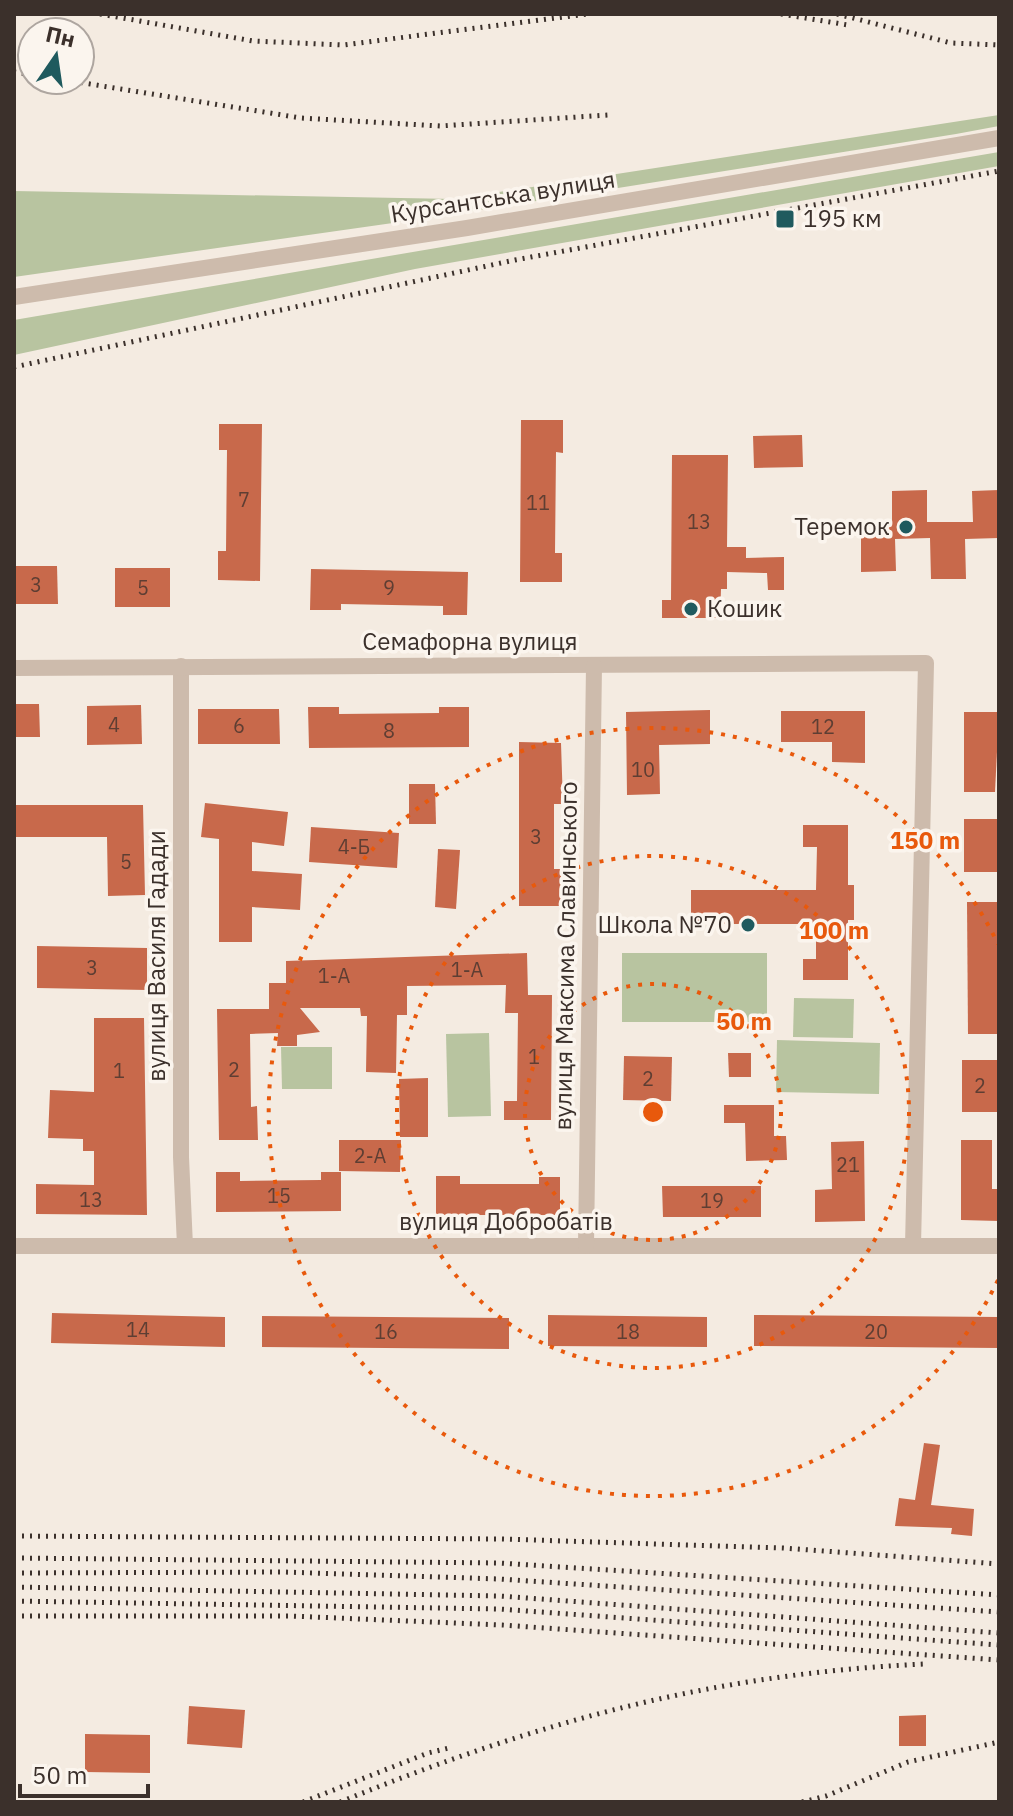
<svg xmlns="http://www.w3.org/2000/svg" width="1013" height="1816" font-family="'IBM Plex Sans',sans-serif">
<rect width="100%" height="100%" fill="#f4ebe1"/>
<g fill="#b8c4a0">
<path d="M999,115V126L956,134L449,215L14,277V191L454,199Z"/>
<path d="M999,152V166L415,269L14,355V320Z"/>
<rect x="622" y="953" width="145" height="69"/>
<path d="M794,998L854,999L853,1038L793,1037Z"/>
<path d="M489,1033L491,1116L448,1117L446,1034Z"/>
<path d="M777,1040L880,1043L879,1094L776,1092Z"/>
<path d="M281,1047H332V1089H282Z"/>
</g>
<g fill="#c8694b">
<path d="M521,420H563V453L556,452L555,553H562V582H520Z"/>
<path d="M219,424H262L260,581L218,580V551H226L227,450H219Z"/>
<path d="M802,435L803,467L754,468L753,436Z"/>
<path d="M672,455H728L727,547H746V558L784,557V590H768L767,573L727,572V589H721L720,618H662V600H671Z"/>
<path d="M927,490V522H973L972,491L999,490V538L965,539L966,579H931L930,538L895,539L896,571L861,572V522H892V491Z"/>
<path d="M14,566H57L58,604H14Z"/>
<rect x="115" y="568" width="55" height="39"/>
<path d="M311,569L468,572L467,615H443V606L341,604V610H310Z"/>
<path d="M14,704H39L40,737H14Z"/>
<path d="M141,705L142,744L87,745V706Z"/>
<path d="M308,707H339V714L439,713V707H469V747L309,748Z"/>
<path d="M198,709H279L280,744H198Z"/>
<path d="M710,710V744L659,745L660,794L627,795L626,712Z"/>
<path d="M781,711H865V763L832,762V742H781Z"/>
<path d="M964,712H999L995,792H964Z"/>
<path d="M519,742L561,743L563,804H554V869H561V906H519Z"/>
<path d="M409,784H435L436,824H409Z"/>
<path d="M205,803L288,812L284,846L252,842V871L302,874L300,910L252,907V942H219V839L201,837Z"/>
<path d="M14,805H143L145,895L108,896L107,837H14Z"/>
<rect x="964" y="819" width="35" height="53"/>
<path d="M803,825H848V885H854V920H848V980H803V959H816V924H691V890H816L817,847H803Z"/>
<path d="M311,827L399,833L397,868L309,862Z"/>
<path d="M438,849L460,850L456,909L435,907Z"/>
<path d="M967,902H999V1034H968Z"/>
<path d="M37,946L147,948V990L37,988Z"/>
<path d="M527,953L528,995H552L551,1120H504V1101H517L518,1013H505L506,985L407,986V1015H397L396,1073L366,1072L367,1016H361L360,1008H300L320,1032L297,1035V1046H277L278,1033L250,1034L251,1107L257,1106L258,1140H219L217,1009H269V983H286V961Z"/>
<path d="M94,1018H144L147,1215L36,1214V1184L94,1185V1151H83V1139L48,1138L50,1090L94,1092Z"/>
<path d="M728,1053H751V1077H729Z"/>
<path d="M624,1056L672,1057L671,1101L623,1100Z"/>
<rect x="962" y="1060" width="37" height="52"/>
<path d="M428,1078V1137H400L399,1079Z"/>
<path d="M724,1105H774V1136H786L787,1160L746,1161L745,1123H724Z"/>
<path d="M339,1140H401L400,1172L339,1171Z"/>
<path d="M961,1140H992V1189H999V1221L961,1220Z"/>
<path d="M864,1141L865,1221L815,1222V1190L832,1189L831,1142Z"/>
<path d="M216,1172H240V1181L321,1180V1172H341V1211L216,1212Z"/>
<path d="M436,1176H460V1184H539V1177H560V1215H436Z"/>
<path d="M662,1186H761V1217H663Z"/>
<path d="M52,1313L225,1317V1347L51,1343Z"/>
<path d="M548,1315L707,1317V1347L548,1346Z"/>
<path d="M754,1315L999,1317V1348L754,1346Z"/>
<path d="M262,1316L509,1318V1349L262,1347Z"/>
<path d="M924,1443L940,1445L931,1505L974,1509L972,1536L951,1534L952,1528L895,1526L899,1498L915,1500Z"/>
<path d="M189,1706L245,1710L242,1748L187,1744Z"/>
<path d="M926,1715V1746H899V1716Z"/>
<path d="M85,1734L150,1735V1773L85,1772Z"/>
</g>
<g fill="none" stroke-linecap="round" stroke-linejoin="round">
<g stroke="#cdbbac" stroke-width="16">
<path d="M14,297L467,228L999,138"/>
<path d="M181,666V1157L185,1246"/>
<path d="M14,668L926,663L913,1246"/>
<path d="M14,1246H999"/>
<path d="M586,1246L594,666"/>
</g>
<g stroke="#3b302b" stroke-width="5" stroke-dasharray="2 6" stroke-linecap="butt">
<path d="M100,14L253,41L343,45L587,14"/>
<path d="M781,14L848,25"/>
<path d="M837,14L951,43L999,45"/>
<path d="M14,72L32,75"/>
<path d="M65,80L301,118L440,126L608,115"/>
<path d="M14,367L515,260L999,171"/>
<path d="M14,1536L501,1539L783,1548L999,1564"/>
<path d="M14,1558L499,1563L999,1595"/>
<path d="M14,1573L283,1572L499,1579L999,1612"/>
<path d="M14,1587L500,1596L999,1633"/>
<path d="M14,1601L499,1609L999,1645"/>
<path d="M14,1616H290L502,1625L999,1660"/>
<path d="M303,1802L428,1753L453,1747"/>
<path d="M340,1802C538,1722 710,1674 924,1664"/>
<path d="M802,1802L826,1796L908,1762L999,1742"/>
</g>
</g>
<g fill="none" stroke="#e8590c" stroke-width="4" stroke-dasharray="4 8">
<circle cx="653" cy="1112" r="128"/>
<circle cx="653" cy="1112" r="256"/>
<path d="M998 1280A384 384 0 1 1 998 944"/>
</g>
<g fill="#1f5a5e" stroke="#fbf5ee" stroke-width="3">
<rect x="775" y="209" width="20" height="20" rx="4"/>
<circle cx="906" cy="527" r="8"/>
<circle cx="691" cy="609" r="8"/>
<circle cx="748" cy="925" r="8"/>
</g>
<g text-anchor="middle" stroke-width="7" stroke-linejoin="round" paint-order="stroke">
<g font-size="20" fill="#5e3e33">
<text x="244" y="507">7</text>
<text x="538" y="510">11</text>
<text x="699" y="529">13</text>
<text x="36" y="592">3</text>
<text x="143" y="595">5</text>
<text x="389" y="595">9</text>
<text x="114" y="732">4</text>
<text x="239" y="733">6</text>
<text x="823" y="734">12</text>
<text x="389" y="738">8</text>
<text x="643" y="777">10</text>
<text x="536" y="844">3</text>
<text x="354" y="854">4-Б</text>
<text x="126" y="869">5</text>
<text x="92" y="975">3</text>
<text x="467" y="977">1-А</text>
<text x="334" y="983">1-А</text>
<text x="534" y="1064">1</text>
<text x="234" y="1077">2</text>
<text x="119" y="1078">1</text>
<text x="648" y="1086">2</text>
<text x="980" y="1093">2</text>
<text x="370" y="1163">2-А</text>
<text x="848" y="1172">21</text>
<text x="279" y="1203">15</text>
<text x="91" y="1207">13</text>
<text x="712" y="1208">19</text>
<text x="138" y="1337">14</text>
<text x="386" y="1339">16</text>
<text x="628" y="1339">18</text>
<text x="876" y="1339">20</text>
</g>
<g font-size="24" fill="#3b302b" stroke="#fbf5ee">
<text transform="translate(503 197) rotate(-9)" y="8">Курсантська вулиця</text>
<text x="470" y="650">Семафорна вулиця</text>
<text transform="translate(157 956) rotate(-90)" y="8">вулиця Василя Гадади</text>
<text transform="translate(566 956) rotate(-89)" y="8">вулиця Максима Славинського</text>
<text x="506" y="1230">вулиця Добробатів</text>
</g>
<g font-size="24" fill="#3b302b" stroke="#fbf5ee" text-anchor="start">
<text x="803" y="227">195 км</text>
<text x="890" y="535" text-anchor="end">Теремок</text>
<text x="707" y="617">Кошик</text>
<text x="732" y="933" text-anchor="end">Школа №70</text>
</g>
</g>
<circle cx="653" cy="1112" r="12" fill="#e8590c" stroke="#fbf5ee" stroke-width="4"/>
<g font-size="24" text-anchor="middle" font-weight="bold" fill="#e8590c" stroke="#fbf5ee" stroke-width="7" stroke-linejoin="round" paint-order="stroke">
<text x="925" y="849">150 m</text>
<text x="834" y="939">100 m</text>
<text x="744" y="1030">50 m</text>
</g>
<rect width="1013" height="1816" fill="none" stroke="#3b302b" stroke-width="32"/>
<g transform="translate(56 56) rotate(13)"><circle r="38" fill="#fbf5ee" stroke="#aea6a0" stroke-width="2"/>
<path d="M0-6L14 30L0 20L-14 30Z" fill="#1f5a5e"/>
<text y="-12" font-size="22" font-weight="bold" text-anchor="middle" fill="#3b302b">Пн</text>
</g>
<path d="M20 1784v12h128v-12" fill="none" stroke="#3b302b" stroke-width="4"/>
<text x="32" y="1784" font-size="24" fill="#3b302b" stroke="#fbf5ee" stroke-width="6" paint-order="stroke">50 m</text>
</svg>
